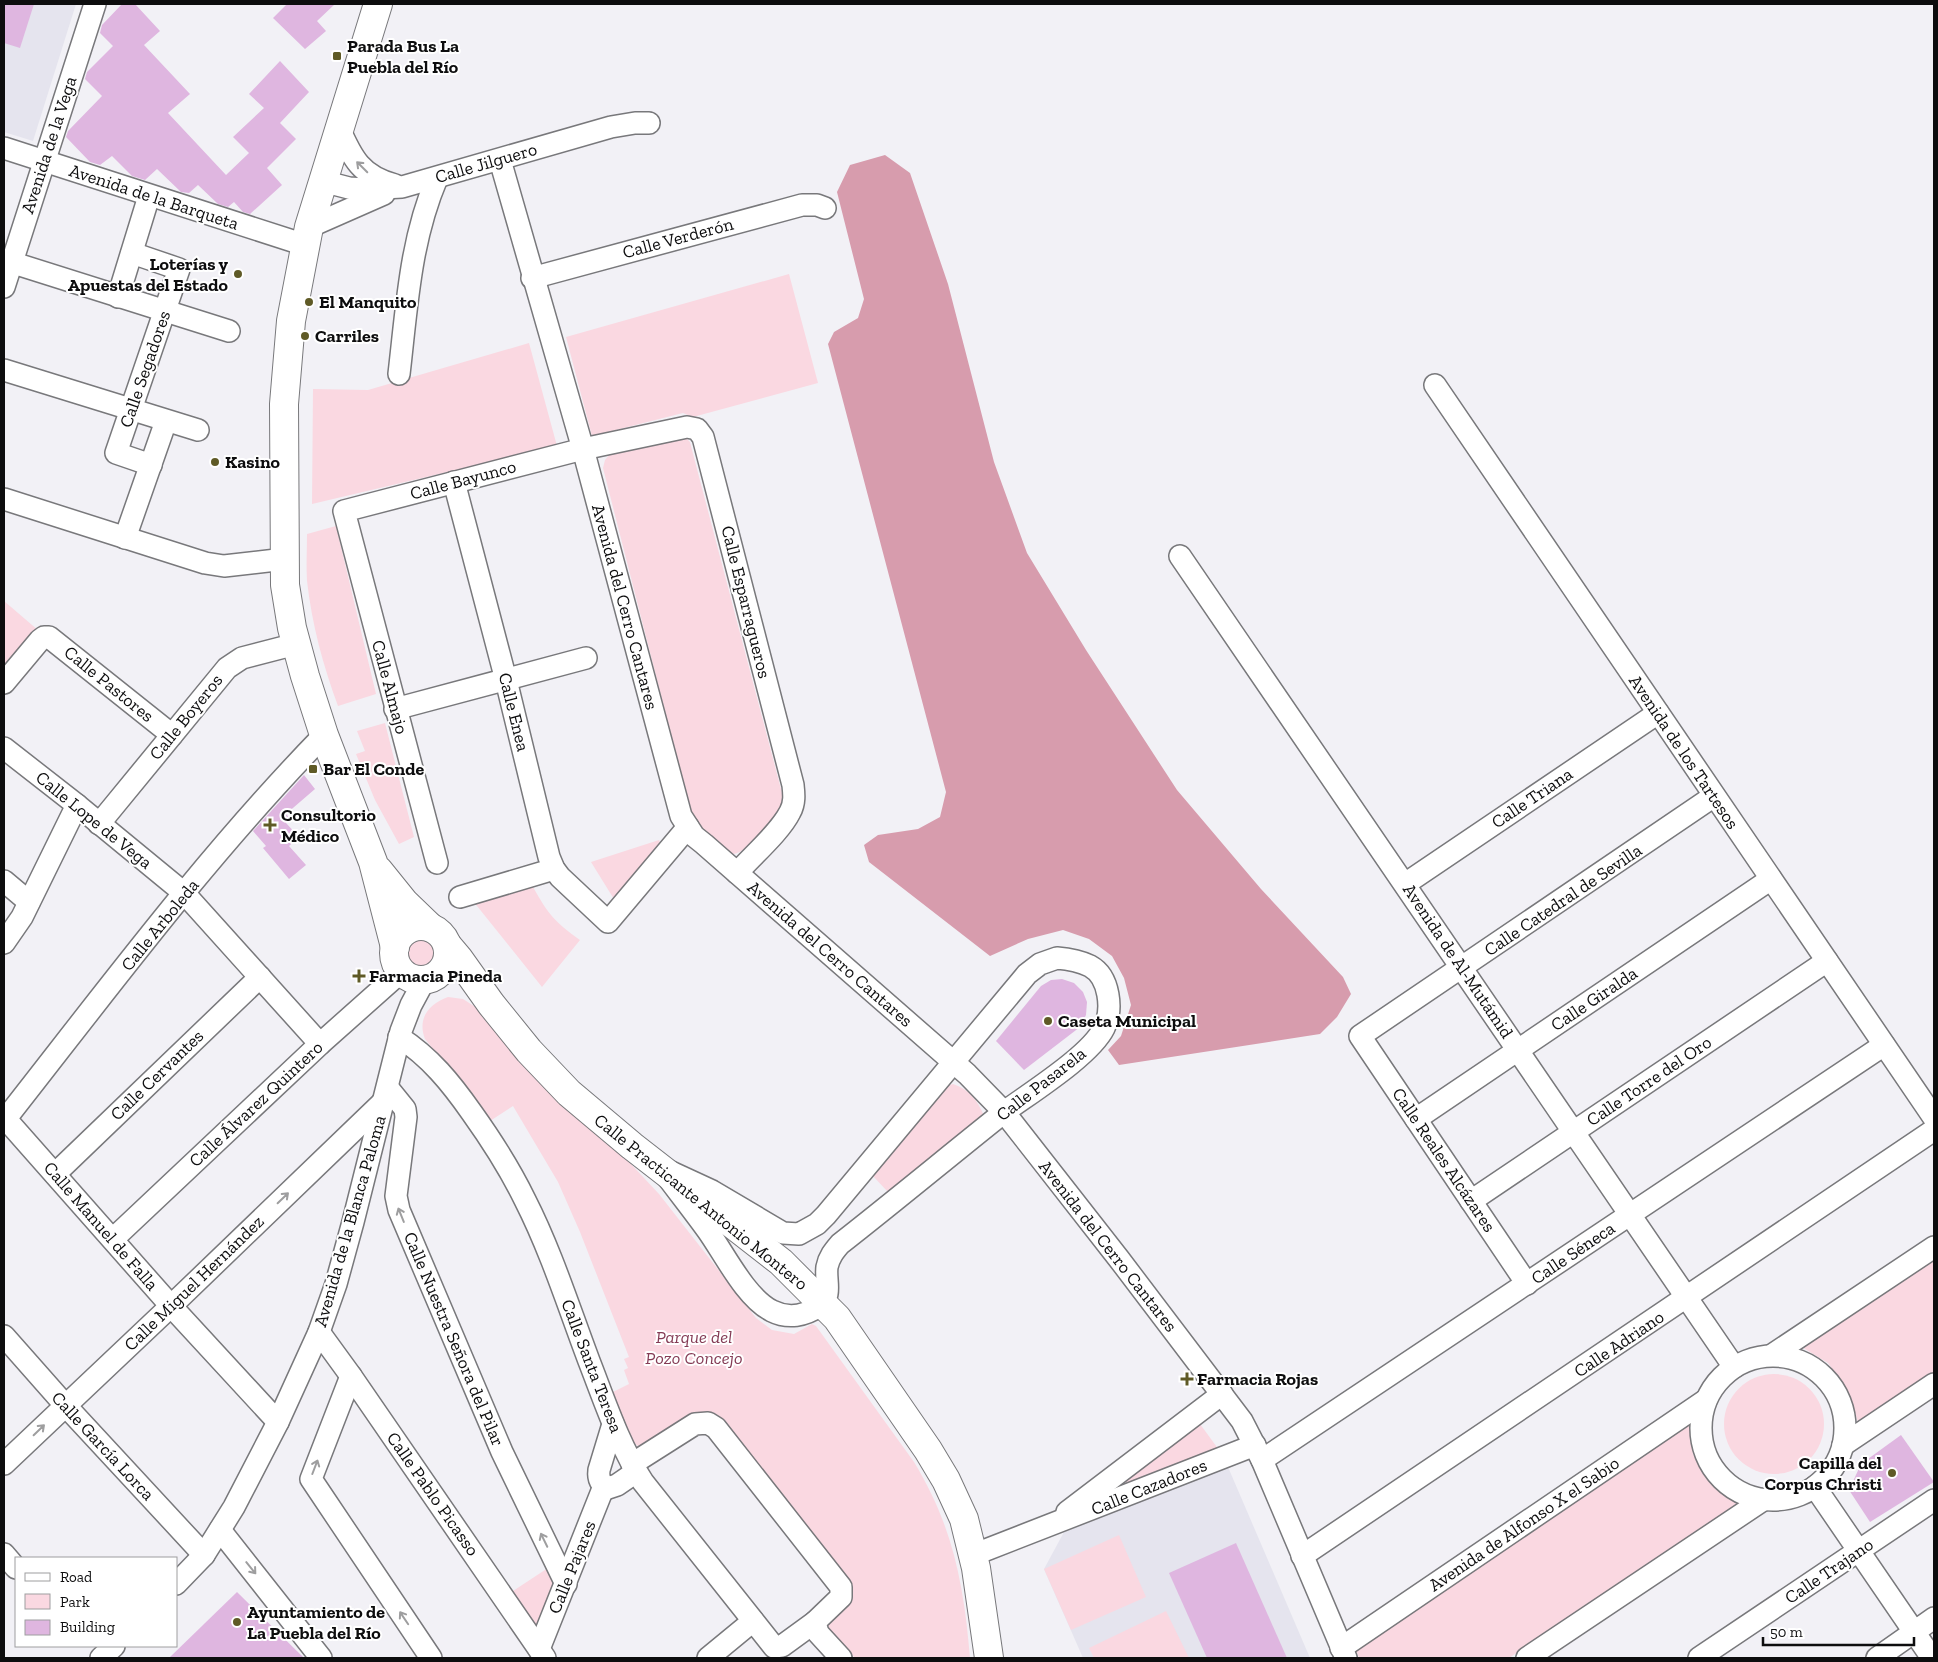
<svg xmlns="http://www.w3.org/2000/svg" width="1938" height="1662" font-family="'Zilla Slab',serif">
<rect width="100%" height="100%" fill="#f2f1f6"/>
<g fill="#e5e4ee">
<path d="M4,4H76L33,141L4,132Z"/>
<path d="M1228,1467L1310,1658H1083L1044,1569L1064,1532Z"/>
</g>
<g fill="#fad8e1">
<path d="M789,274L818,383L693,417L683,413L592,436L566,337Z"/>
<path d="M529,343L557,446L312,504L313,389L368,390Z"/>
<path d="M678,436L685,437L690,442L692,450L782,793C782,797 782,802 781,805C778,817 745,856 732,854C719,852 699,828 692,817L603,468L605,460L610,454Z"/>
<path d="M336,526L376,694L338,706C323,665 312,625 307,581C306,566 307,550 307,534Z"/>
<path d="M4,601L39,631L4,673Z"/>
<path d="M385,723L414,837L399,844L375,800L356,754L365,751L357,731Z"/>
<path d="M659,840L663,848L617,904L591,862Z"/>
<path d="M533,887C548,914 555,922 580,940L542,987L473,901Z"/>
<circle cx="421" cy="952" r="17"/>
<path d="M448,997L463,999L477,1008L529,1069L560,1100L630,1163L659,1194L756,1318L772,1330L794,1334L812,1324L816,1326L914,1462C953,1526 964,1585 970,1658H855L826,1625L851,1603L853,1592L850,1582L720,1422L646,1445L638,1446L631,1441L613,1392L629,1384L624,1370L628,1368L624,1359L629,1357L580,1232L558,1182L513,1106L490,1121L425,1039C417,1018 429,1004 448,997Z"/>
<path d="M953,1084C969,1089 978,1101 984,1116L889,1193L872,1175L945,1087Z"/>
<path d="M1934,1255V1372L1858,1422L1848,1391L1828,1363L1800,1346Z"/>
<circle cx="1774" cy="1424" r="50"/>
<path d="M1200,1424L1219,1450L1098,1498Z"/>
<path d="M1689,1424L1693,1454L1711,1484L1740,1505L1509,1658H1359L1356,1650Z"/>
<path d="M1119,1535L1146,1597L1071,1630L1044,1569Z"/>
<path d="M551,1566L556,1580L537,1626L534,1627L510,1593Z"/>
<path d="M1166,1611L1189,1658H1094L1089,1648Z"/>
</g>
<path fill="#d79cad" d="M885,155L910,173L948,284L994,462L1027,553L1086,650L1177,790L1261,889L1343,977L1351,994L1337,1017L1320,1034L1119,1065L1108,1050L1121,1036L1131,1005L1124,978L1112,956L1089,939L1063,930L1028,939L990,956L869,862L864,845L878,835L918,829L940,817L946,792L828,344L834,332L858,318L864,299L837,192L850,165Z"/>
<g fill="#dfb6e0">
<path d="M4,4H34L20,48L4,43Z"/>
<path d="M122,4H135L160,31L144,45L190,94L168,113L226,175L249,153L233,137L264,108L249,94L280,61L309,92L280,123L296,139L267,168L282,185L250,214L243,212L234,202L228,207L218,204L198,185L189,193L181,192L157,169L145,180L132,176L112,156L100,165L90,162L66,137L68,131L102,96L85,79L87,72L113,46L100,33L102,25Z"/>
<path d="M287,4H335L317,21L326,31L305,49L273,18Z"/>
<path d="M304,775L315,789L286,814L290,819L286,823L299,837L289,846L306,865L289,879L263,848L266,846L253,831Z"/>
<path d="M1062,979L1074,983L1083,992L1087,1002L1086,1015L1080,1027L1024,1070L996,1041L1041,986L1051,980Z"/>
<path d="M1901,1435L1934,1482L1870,1522L1849,1490L1861,1464Z"/>
<path d="M1236,1543L1287,1658H1207L1169,1573Z"/>
<path d="M237,1592L304,1658H169Z"/>
</g>
<g fill="none" stroke-linecap="round" stroke-linejoin="round">
<defs>
<g id="street">
<path d="M339,128C352,158 361,176 395,185"/>
<path d="M4,148L305,245"/>
<path d="M500,160L583,449L681,816L694,836L704,844L967,1074L1004,1112L1119,1259L1242,1421L1262,1460L1346,1658"/>
<path d="M322,181L349,188L365,189L402,187L611,127L635,123H649"/>
<path d="M309,227L384,194"/>
<path d="M132,253L179,269L116,453L151,465"/>
<path d="M4,260L229,331"/>
<path d="M532,278L802,205H817L825,208"/>
<path d="M4,287L95,4"/>
<path d="M118,297L149,196"/>
<path d="M4,370L198,430"/>
<path d="M399,374C407,306 410,241 437,178"/>
<path d="M1435,385L1934,1118"/>
<path d="M454,482L506,680L549,857L554,869L560,877L608,922L688,827"/>
<path d="M4,499L205,563L224,566L285,559"/>
<path d="M125,538L166,421"/>
<path d="M1180,556L1734,1367"/>
<path d="M4,683L40,640L44,637H49L172,735"/>
<path d="M395,709L586,658"/>
<path d="M4,748L77,805L184,893L320,1044"/>
<path d="M99,824L227,668L242,658L296,644"/>
<path d="M437,863L344,511L583,449L687,427L697,429L703,437L793,785C794,794 795,803 790,812C780,832 753,855 737,873"/>
<path d="M4,881L29,902"/>
<path d="M1405,884L1658,713"/>
<path d="M460,897L554,869"/>
<path d="M4,943L22,917L77,805"/>
<path d="M1057,958C1069,959 1080,961 1090,966C1110,977 1113,1010 1104,1028C1090,1056 1030,1093 1003,1113C949,1156 895,1201 840,1244C834,1251 829,1257 827,1267C825,1281 833,1296 819,1306C805,1316 788,1319 772,1311C746,1298 725,1255 708,1231C693,1210 676,1189 660,1167L712,1191L783,1233L799,1234L817,1224L826,1215L1027,974L1040,964Z"/>
<path d="M399,1037C430,1057 451,1083 472,1113C492,1141 510,1169 525,1200C551,1251 569,1308 589,1361C605,1402 619,1445 643,1482L774,1647L782,1646L815,1622"/>
<path d="M388,1088L405,1109L406,1117L396,1196L399,1210L502,1452L566,1584"/>
<path d="M4,1117L171,1306L278,1422"/>
<path d="M1416,1119L1771,879"/>
<path d="M4,1121C107,990 207,855 324,735"/>
<path d="M55,1174L260,977"/>
<path d="M1471,1201L1827,961"/>
<path d="M113,1239L320,1044L402,971"/>
<path d="M1527,1284L1360,1036L1714,796"/>
<path d="M319,1332L351,1376L545,1658"/>
<path d="M4,1336L65,1405L204,1555"/>
<path d="M1772,1355L1934,1247"/>
<circle cx="1773" cy="1428" r="72"/>
<path d="M351,1376L311,1479L431,1658"/>
<path d="M613,1424L599,1470C598,1478 600,1484 608,1488L617,1485L636,1472"/>
<path d="M1843,1445L1934,1384"/>
<path d="M1262,1460L1884,1045"/>
<path d="M4,1464L171,1306L383,1102"/>
<path d="M632,1464L695,1424L708,1423L716,1428L841,1587V1597L815,1622L818,1633L841,1658"/>
<path d="M1815,1487L1932,1658"/>
<path d="M1067,1512L1222,1394"/>
<path d="M220,1530L321,1658"/>
<path d="M4,1554L16,1568"/>
<path d="M973,1555L1255,1445"/>
<path d="M1302,1556L1934,1130"/>
<path d="M176,1584L204,1555L234,1507L278,1422L319,1332L336,1284L353,1222L401,1031L411,1005L425,979"/>
<path d="M1341,1648L1706,1400"/>
<path d="M539,1649L604,1486"/>
<path d="M101,1658L114,1646"/>
<path d="M708,1658L753,1621"/>
<path d="M1527,1658L1763,1500"/>
<path d="M1699,1658L1934,1500"/>
<path d="M1877,1658L1934,1618"/>
</g>
<g id="secondary">
<path d="M378,4L309,227L291,321L284,404L285,585L292,628L305,676L324,735L373,862L395,947"/>
<path d="M379,871L404,902L430,927"/>
<circle cx="421" cy="953" r="27"/>
<path d="M448,946L459,959L491,1004L529,1051L569,1093L632,1146L781,1262L837,1318L928,1450L946,1480L964,1519L976,1568L989,1658"/>
</g>
</defs>
<use href="#street" stroke="#78787b" stroke-width="24"/>
<use href="#secondary" stroke="#78787b" stroke-width="30"/>
<use href="#street" stroke="#fff" stroke-width="21"/>
<use href="#secondary" stroke="#fff" stroke-width="28"/>
</g>
<defs><path id="oneway-shaft" d="M-6 0H5M1.5-3L5.5 0L1.5 3" fill="none" stroke-width="1.6" stroke-linecap="round" stroke-linejoin="round" transform="scale(1.25)"/></defs>
<g stroke="#9e9e9f">
<use href="#oneway-shaft" transform="translate(362 167) rotate(-135)"/>
<use href="#oneway-shaft" transform="translate(283 1198) rotate(-44)"/>
<use href="#oneway-shaft" transform="translate(401 1215) rotate(-112)"/>
<use href="#oneway-shaft" transform="translate(39 1430) rotate(-44)"/>
<use href="#oneway-shaft" transform="translate(315 1467) rotate(-69)"/>
<use href="#oneway-shaft" transform="translate(544 1540) rotate(-116)"/>
<use href="#oneway-shaft" transform="translate(251 1568) rotate(51)"/>
<use href="#oneway-shaft" transform="translate(404 1618) rotate(-124)"/>
</g>
<g fill="#5f5a26" stroke="#fff" stroke-width="2">
<rect x="332" y="51" width="10" height="10" rx="2.5"/>
<circle cx="238" cy="274" r="5"/>
<circle cx="309" cy="302" r="5"/>
<circle cx="305" cy="336" r="5"/>
<circle cx="215" cy="462" r="5"/>
<rect x="308" y="764" width="10" height="10" rx="2.5"/>
<path d="M267.5 817.5h5v5h5v5h-5v5h-5v-5h-5v-5h5z"/>
<path d="M356.5 968.5h5v5h5v5h-5v5h-5v-5h-5v-5h5z"/>
<circle cx="1048" cy="1021" r="5"/>
<path d="M1184.5 1371.5h5v5h5v5h-5v5h-5v-5h-5v-5h5z"/>
<circle cx="1892" cy="1473" r="5"/>
<circle cx="237" cy="1622" r="5"/>
</g>
<g text-anchor="middle" stroke-width="4" stroke-linejoin="round" paint-order="stroke">
<g font-size="18" font-weight="bold" fill="#0d0d0e" stroke="#fff" text-anchor="start">
<text x="347" y="52">Parada Bus La<tspan x="347" dy="21">Puebla del Río</tspan></text>
<text x="228" y="270" text-anchor="end">Loterías y<tspan x="228" dy="21">Apuestas del Estado</tspan></text>
<text x="319" y="308">El Manquito</text>
<text x="315" y="342">Carriles</text>
<text x="225" y="468">Kasino</text>
<text x="323" y="775">Bar El Conde</text>
<text x="281" y="821">Consultorio<tspan x="281" dy="21">Médico</tspan></text>
<text x="369" y="982">Farmacia Pineda</text>
<text x="1058" y="1027">Caseta Municipal</text>
<text x="1197" y="1385">Farmacia Rojas</text>
<text x="1882" y="1469" text-anchor="end">Capilla del<tspan x="1882" dy="21">Corpus Christi</tspan></text>
<text x="247" y="1618">Ayuntamiento de<tspan x="247" dy="21">La Puebla del Río</tspan></text>
</g>
<g font-size="18" fill="#0d0d0e" stroke="#fff">
<text transform="translate(49 145) rotate(-72)" y="6">Avenida de la Vega</text>
<text transform="translate(486 163) rotate(-16)" y="6">Calle Jilguero</text>
<text transform="translate(154 197) rotate(18)" y="6">Avenida de la Barqueta</text>
<text transform="translate(678 238) rotate(-15)" y="6">Calle Verderón</text>
<text transform="translate(145 369) rotate(-71)" y="6">Calle Segadores</text>
<text transform="translate(463 480) rotate(-15)" y="6">Calle Bayunco</text>
<text transform="translate(746 602) rotate(76)" y="6">Calle Esparragueros</text>
<text transform="translate(625 607) rotate(75)" y="6">Avenida del Cerro Cantares</text>
<text transform="translate(109 684) rotate(39)" y="6">Calle Pastores</text>
<text transform="translate(390 687) rotate(75)" y="6">Calle Almajo</text>
<text transform="translate(514 712) rotate(76)" y="6">Calle Enea</text>
<text transform="translate(186 717) rotate(-51)" y="6">Calle Boyeros</text>
<text transform="translate(1684 752) rotate(56)" y="6">Avenida de los Tartesos</text>
<text transform="translate(1532 798) rotate(-34)" y="6">Calle Triana</text>
<text transform="translate(94 820) rotate(39)" y="6">Calle Lope de Vega</text>
<text transform="translate(1563 900) rotate(-34)" y="6">Calle Catedral de Sevilla</text>
<text transform="translate(160 925) rotate(-51)" y="6">Calle Arboleda</text>
<text transform="translate(830 954) rotate(41)" y="6">Avenida del Cerro Cantares</text>
<text transform="translate(1458 961) rotate(56)" y="6">Avenida de Al-Mutámid</text>
<text transform="translate(1594 999) rotate(-34)" y="6">Calle Giralda</text>
<text transform="translate(157 1075) rotate(-44)" y="6">Calle Cervantes</text>
<text transform="translate(1649 1081) rotate(-34)" y="6">Calle Torre del Oro</text>
<text transform="translate(1041 1084) rotate(-38)" y="6">Calle Pasarela</text>
<text transform="translate(256 1104) rotate(-43)" y="6">Calle Álvarez Quintero</text>
<text transform="translate(1444 1160) rotate(56)" y="6">Calle Reales Alcázares</text>
<text transform="translate(701 1202) rotate(39)" y="6">Calle Practicante Antonio Montero</text>
<text transform="translate(350 1221) rotate(-74)" y="6">Avenida de la Blanca Paloma</text>
<text transform="translate(101 1226) rotate(49)" y="6">Calle Manuel de Falla</text>
<text transform="translate(1108 1246) rotate(52)" y="6">Avenida del Cerro Cantares</text>
<text transform="translate(1573 1253) rotate(-34)" y="6">Calle Séneca</text>
<text transform="translate(194 1283) rotate(-44)" y="6">Calle Miguel Hernández</text>
<text transform="translate(454 1339) rotate(67)" y="6">Calle Nuestra Señora del Pilar</text>
<text transform="translate(1619 1344) rotate(-34)" y="6">Calle Adriano</text>
<text transform="translate(592 1366) rotate(69)" y="6">Calle Santa Teresa</text>
<text transform="translate(103 1446) rotate(47)" y="6">Calle García Lorca</text>
<text transform="translate(1149 1487) rotate(-22)" y="6">Calle Cazadores</text>
<text transform="translate(433 1494) rotate(55)" y="6">Calle Pablo Picasso</text>
<text transform="translate(1524 1524) rotate(-34)" y="6">Avenida de Alfonso X el Sabio</text>
<text transform="translate(572 1567) rotate(-68)" y="6">Calle Pajares</text>
<text transform="translate(1829 1571) rotate(-34)" y="6">Calle Trajano</text>
</g>
<g font-size="18" font-style="italic" fill="#843b55" stroke="#fff">
<text x="694" y="1343">Parque del<tspan x="694" dy="21">Pozo Concejo</tspan></text>
</g>
</g>
<rect width="1938" height="1662" fill="none" stroke="#0d0d0e" stroke-width="10"/>
<rect x="15" y="1557" width="162" height="90" fill="#ffffff" stroke="#9e9e9f"/>
<rect x="25" y="1573" width="25" height="8" fill="#ffffff" stroke="#9e9e9f"/>
<text x="60" y="1582" font-size="15" fill="#0d0d0e">Road</text>
<rect x="25" y="1594" width="25" height="15" fill="#fad8e1" stroke="#9e9e9f"/>
<text x="60" y="1607" font-size="15" fill="#0d0d0e">Park</text>
<rect x="25" y="1620" width="25" height="15" fill="#dfb6e0" stroke="#9e9e9f"/>
<text x="60" y="1632" font-size="15" fill="#0d0d0e">Building</text>
<path d="M1763 1637v8h151v-8" fill="none" stroke="#0d0d0e" stroke-width="2.5"/>
<text x="1770" y="1637" font-size="15" fill="#0d0d0e" stroke="#ffffff" stroke-width="4" paint-order="stroke">50 m</text>
</svg>
